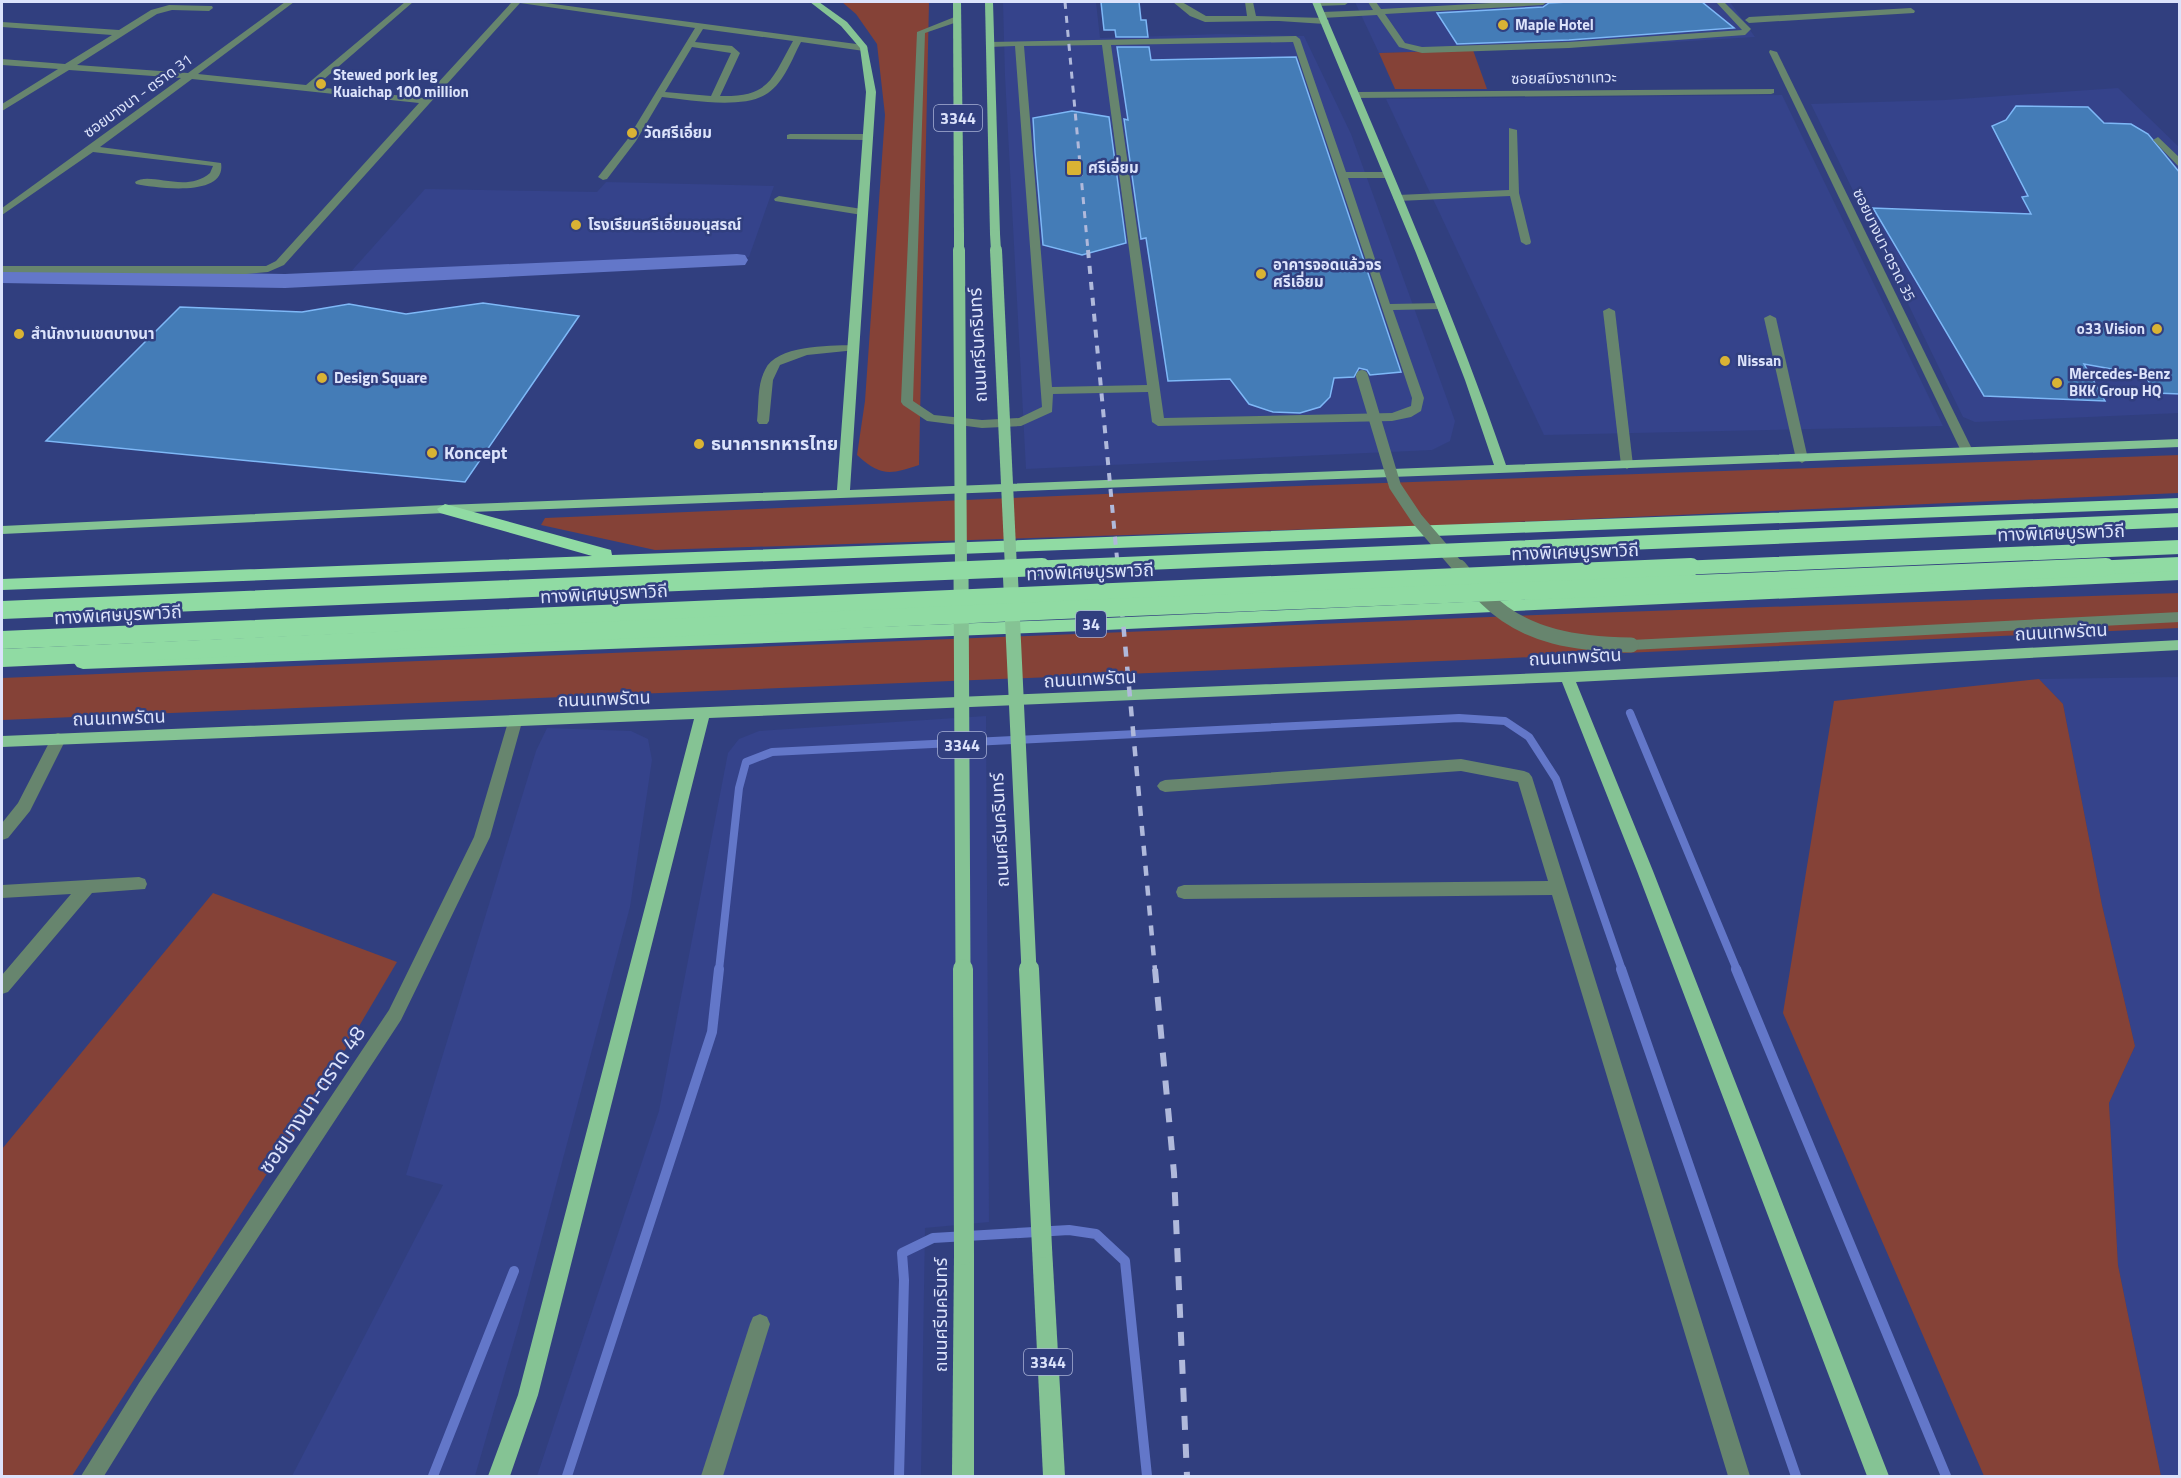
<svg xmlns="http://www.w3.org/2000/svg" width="2181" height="1478" font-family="'Titillium Web','Noto Sans Thai',sans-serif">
<rect width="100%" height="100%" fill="#313f7f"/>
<g fill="#35438b">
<path d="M1003,2H1096L1100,38L1220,34L1304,36L1351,134L1455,421L1450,441L1432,450L1026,469L1005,76Z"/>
<path d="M1355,2H1730L1755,37L1591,47L1379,53Z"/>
<path d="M2118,88L2179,147V413L1975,422L1963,417L1811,104L1945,100Z"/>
<path d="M1782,95L1943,426L1544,435L1386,99Z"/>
<path d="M606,182L774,186L749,257L347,276L425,189L597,192Z"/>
<path d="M2179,677V1476H2161L2118,1265L2109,1103L2135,1046L2102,905L2063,704L2039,679Z"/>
<path d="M986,716L989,1222L925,1228L921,1476H537L659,1111L728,753L739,739L759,731Z"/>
<path d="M547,728L631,731L648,739L652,760L630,907L519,1324L475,1476H292L443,1185L406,1175L536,751Z"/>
</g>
<g fill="#854237">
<path d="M842,2H929L919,465C890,475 880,476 857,455L865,401L885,115L877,44L856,14Z"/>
<path d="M1473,50L1487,89H1395L1379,53Z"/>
<path d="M2180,455L2179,493L1448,525L655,550L541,525L545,518L1270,487Z"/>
<path d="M2180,593L2179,628L1489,659L2,720V678L1563,614Z"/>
<path d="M2039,679L2063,704L2102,905L2135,1046L2109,1103L2118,1265L2161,1476H1984L1783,1013L1834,701Z"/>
<path d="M213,893L397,962L326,1082L72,1476H2V1149Z"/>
</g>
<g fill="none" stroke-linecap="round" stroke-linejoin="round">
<g stroke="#6377c9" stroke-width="8">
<path d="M1630,713L1737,970"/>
<path d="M719,970L739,788L746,762L772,752L1459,718L1505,721L1529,737L1556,779L1622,970"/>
</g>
<g stroke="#6377c9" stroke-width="10">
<path d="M1621,969L1796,1476"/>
<path d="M1736,969L1946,1476"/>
<path d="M433,1476L514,1271"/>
<path d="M567,1476L712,1032L719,969"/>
<path d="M899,1476L904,1280L902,1253L933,1238L1069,1230L1096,1234L1125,1261L1147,1476"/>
</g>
<path fill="#6377c9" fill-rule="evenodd" d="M737,254L745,255L748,260L745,265L285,288L2,283V270L285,274Z"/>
</g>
<g fill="#447cb7" stroke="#7eb8f7" stroke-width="1.5">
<path d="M1101,2H1139L1141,20H1146L1148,37H1116L1115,30H1104Z"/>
<path d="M1568,2H1702L1734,28L1569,40L1457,44L1437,13L1543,7L1549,3Z"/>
<path d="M1117,47H1149L1151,60L1296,57L1401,372L1370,375L1367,370L1359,368L1354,377L1334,378L1330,397L1320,407L1300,413L1273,412L1249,404L1230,379L1168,381L1146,238L1141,239L1124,119L1128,120Z"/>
<path d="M2016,106L2088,107L2104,123L2131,124L2148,134L2180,173V394L2155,393L2145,375L2084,364L2105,401L1984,396L1873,208L2031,214L2022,197L2028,196L1992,126L2006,120Z"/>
<path d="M1072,111L1109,117L1126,243L1082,255L1043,245L1035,152L1033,118Z"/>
<path d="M483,303L579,316L465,482L46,441L180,307L302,312L349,304L406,314Z"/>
</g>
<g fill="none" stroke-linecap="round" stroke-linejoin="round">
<g fill="#67856e" fill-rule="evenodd">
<path d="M285,2H294L198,74L306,85L405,2H413L315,87L424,98L512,2H538L864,45L868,48L864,51L801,42C792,59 784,82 768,93C744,110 690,100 662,97L636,141L607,179L603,180L598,177L627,140L695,28L520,3L284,265L268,272L246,274L2,272V266H266L276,261L419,103L192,79L100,147L221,163C227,198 156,188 136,184L135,182C150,171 186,194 210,173L213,166L93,152L2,215V208L181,78L69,70L2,111V104L58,69L2,65V59L65,64L112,35L2,27V22L119,30L151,10L169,5L212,6L213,8L209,11L172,10L157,14L77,65L188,73ZM703,29L793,41C771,80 770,97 720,96L740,53L732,46L695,42ZM692,47L731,53L711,96L665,92Z"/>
<path d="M1173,2H1182L1206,16H1247L1245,2H1253L1256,16L1325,18L1329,21L1325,24L1279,21L1205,22L1190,16Z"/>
<path d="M1314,2H1349L1345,5L1317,6L1314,5Z"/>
<path d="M1368,2H1376L1381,9L1510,2H1547L1543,5L1385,14L1405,43L1422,47L1569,42L1742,30L1716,2H1724L1751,29L1745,35L1569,48L1422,53L1399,47L1377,15L1322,18L1318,15L1322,12L1373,10Z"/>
<path d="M1911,8L1915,11L1914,13L1749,23L1745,20L1749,17Z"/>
<path d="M957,16L961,19L960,21L925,33L913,401L934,415L982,420L1019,418L1042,407L1015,46L990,47L987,46V42L1296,36L1300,39L1346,172H1388L1393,175L1388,178H1348L1390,304L1441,303L1447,306L1441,309L1393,310L1424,398L1421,411L1411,417L1392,421L1158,426L1152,422L1148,392L1053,394L1052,412L1021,426L982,428L927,421L903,405L901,402L917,32ZM1293,42L1412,398L1411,406L1392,413L1164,418L1111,45ZM1102,45L1147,385L1052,387L1024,46Z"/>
<path d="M1770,50L1777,52L1973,451L1971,454H1963L1961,451L1769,52Z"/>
<path d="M1774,89V93L1771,94L1356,98L1351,95L1356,92Z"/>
<path d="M1509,128L1517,130L1519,193L1531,242L1530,244L1526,245L1521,242L1510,196L1398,201L1393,198L1398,195L1509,190Z"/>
<path d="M790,134H867L872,137L867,140L787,139V135Z"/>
<path d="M2158,137L2180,158V168L2155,142L2153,140Z"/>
<path d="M779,196L862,209L867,212L862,215L775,201L774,199Z"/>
<path d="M1609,308L1615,311L1633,465L1627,469L1621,465L1603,311Z"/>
<path d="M1770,315L1776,318L1808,459L1802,463L1796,459L1764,318Z"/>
<path d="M852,345L856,346V350L807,355L780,365L773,380L769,421L767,424H759L757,421C759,404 757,385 765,370C776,345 828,346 852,345Z"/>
<path d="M2180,612V622L1631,650L1624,645L1631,640Z"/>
<path d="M515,717L520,718L522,722L490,837L401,1020L153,1397L104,1476H81L139,1383L389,1010L474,837L508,722L510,718Z"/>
<path d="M58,733L63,735L66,739L30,811L8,838L2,840V823L18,803L53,735Z"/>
<path d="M1461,759L1524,771L1529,773L1532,777L1750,1476H1728L1552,895L1184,899L1178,897L1176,892L1178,887L1184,885L1548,881L1518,782L1461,771L1165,792L1160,790L1157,786L1160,782L1165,780Z"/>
<path d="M139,877L145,879L147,884L145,889L92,893L8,992L2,994V975L71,894L2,898V885Z"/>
<path d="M760,1314L767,1317L770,1324L723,1476H701L750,1324L753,1317Z"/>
</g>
<g fill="#85c394" fill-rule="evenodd">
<path d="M810,2H819L847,22L867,46L876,92L850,490L1494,465L1465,380L1416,253L1312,2H1320C1385,155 1452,308 1506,465L2180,439V447L445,513L2,534V526L445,505L837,490L866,92L860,48L841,26Z"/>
<path d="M953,2H961L964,235L959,238L954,235Z"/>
<path d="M985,2H993L1000,234L995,237L990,234Z"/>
<path d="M2180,640V650L1576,682L1653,871L1889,1476H1867L1637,871L1562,682L709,718L538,1395L510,1476H488L518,1395L694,719L2,747V736L1567,672Z"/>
<path d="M1042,1239L1049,1241L1052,1248L1065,1476H1043L1032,1248L1035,1241Z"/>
<path d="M964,1245L971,1248L974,1255V1476H952L954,1255L957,1248Z"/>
</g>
<g fill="#90dba3" fill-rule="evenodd">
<path d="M2180,498V508L2,590V579L592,556L440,513L437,509L445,504L611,550L612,555Z"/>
<path d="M2180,570V580L1084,631L83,669L77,667L74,663L77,659L83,657L1084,619Z"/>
</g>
<path stroke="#b0b9db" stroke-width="3" stroke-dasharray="7 7" stroke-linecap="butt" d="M1065,2L1088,251"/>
<path stroke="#b0b9db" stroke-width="4" stroke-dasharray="8 8" stroke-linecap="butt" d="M1088,250L1118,569"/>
<path stroke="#b0b9db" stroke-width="4.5" stroke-dasharray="10 10" stroke-linecap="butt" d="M1118,567L1155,970"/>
<path stroke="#b0b9db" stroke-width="6" stroke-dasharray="14 14" stroke-linecap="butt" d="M1155,969L1174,1173L1187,1476"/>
<path stroke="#67856e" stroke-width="12" d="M1362,376L1395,486L1417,519L1460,569"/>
<path stroke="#67856e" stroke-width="15" d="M1459,567C1468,578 1477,589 1487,599C1526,638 1579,644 1631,645"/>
<g stroke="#85c394" stroke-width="10">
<path d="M995,234L996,251"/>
<path d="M959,235V251"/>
</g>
<g stroke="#85c394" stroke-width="12">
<path d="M959,250L961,569"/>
<path d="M996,250L1011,569"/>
</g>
<g stroke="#85c394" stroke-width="15">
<path d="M961,567L963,970"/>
<path d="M1010,567L1029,970"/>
</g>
<g stroke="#85c394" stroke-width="20">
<path d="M963,969L964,1255"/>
<path d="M1029,969L1042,1248"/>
</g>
<g stroke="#90dba3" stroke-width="14">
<path d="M1005,569L2180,520"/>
<path d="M1655,569L2180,547"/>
<path d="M2069,569L2180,564"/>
</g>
<g stroke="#90dba3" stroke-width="18">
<path d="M2,610L1042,567"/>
<path d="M2,640L1691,567"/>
<path d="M2,658L1084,609L2106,567"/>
</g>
</g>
<g fill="#d9b334" stroke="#313f7f" stroke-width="2">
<circle cx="1503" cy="25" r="6"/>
<circle cx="321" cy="84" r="6"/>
<circle cx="632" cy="133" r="6"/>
<rect x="1066" y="160" width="16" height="16" rx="3"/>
<circle cx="576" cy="225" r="6"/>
<circle cx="1261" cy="274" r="6"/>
<circle cx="2157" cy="329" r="6"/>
<circle cx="19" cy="334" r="6"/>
<circle cx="1725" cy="361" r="6"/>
<circle cx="322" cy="378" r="6"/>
<circle cx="2057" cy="383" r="6"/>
<circle cx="699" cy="444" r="6"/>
<circle cx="432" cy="453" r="6"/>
</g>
<g text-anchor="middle" stroke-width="5" stroke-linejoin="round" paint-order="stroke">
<g font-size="15" font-weight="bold" fill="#dce3fb" stroke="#313f7f" text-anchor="start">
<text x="1515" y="30">Maple Hotel</text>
<text x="333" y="80">Stewed pork leg<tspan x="333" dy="17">Kuaichap 100 million</tspan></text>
<text x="644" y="138">วัดศรีเอี่ยม</text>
<text x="1088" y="173">ศรีเอี่ยม</text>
<text x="588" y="230">โรงเรียนศรีเอี่ยมอนุสรณ์</text>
<text x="1273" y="270">อาคารจอดแล้วจร<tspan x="1273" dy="17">ศรีเอี่ยม</tspan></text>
<text x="2145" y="334" text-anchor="end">o33 Vision</text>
<text x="31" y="339">สำนักงานเขตบางนา</text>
<text x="1737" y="366">Nissan</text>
<text x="2069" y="379">Mercedes-Benz<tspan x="2069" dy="17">BKK Group HQ</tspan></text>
<text x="334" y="383">Design Square</text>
</g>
<g font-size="15" fill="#dce3fb" stroke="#313f7f">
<text transform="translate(1564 78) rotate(-1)" y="5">ซอยสมิงราชาเทวะ</text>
<text transform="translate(138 96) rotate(-36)" y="5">ซอยบางนา - ตราด 31</text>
<text transform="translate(1884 245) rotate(64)" y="5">ซอยบางนา-ตราด 35</text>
</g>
<g fill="#313f7f" stroke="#a9b2d6" stroke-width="1.5">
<rect x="934" y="105" width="48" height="26" rx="4.5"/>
<rect x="1076" y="611" width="30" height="26" rx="4.5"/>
<rect x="938" y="732" width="48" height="26" rx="4.5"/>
<rect x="1024" y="1349" width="48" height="26" rx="4.5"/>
</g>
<g font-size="16" font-weight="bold" fill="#dce3fb">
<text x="958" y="124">3344</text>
<text x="1091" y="630">34</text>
<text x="962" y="751">3344</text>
<text x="1048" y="1368">3344</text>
</g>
<g font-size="18" fill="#dce3fb" stroke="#313f7f">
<text transform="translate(978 345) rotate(-93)" y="6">ถนนศรีนครินทร์</text>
<text transform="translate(2061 533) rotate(-2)" y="6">ทางพิเศษบูรพาวิถี</text>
<text transform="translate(1575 552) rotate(-2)" y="6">ทางพิเศษบูรพาวิถี</text>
<text transform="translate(1090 572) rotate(-2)" y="6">ทางพิเศษบูรพาวิถี</text>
<text transform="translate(604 594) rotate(-3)" y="6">ทางพิเศษบูรพาวิถี</text>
<text transform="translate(118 615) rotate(-3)" y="6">ทางพิเศษบูรพาวิถี</text>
<text transform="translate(2061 632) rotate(-3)" y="6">ถนนเทพรัตน</text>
<text transform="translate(1575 657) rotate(-3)" y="6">ถนนเทพรัตน</text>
<text transform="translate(1090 679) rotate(-3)" y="6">ถนนเทพรัตน</text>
<text transform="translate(604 699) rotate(-2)" y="6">ถนนเทพรัตน</text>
<text transform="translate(119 718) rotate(-2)" y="6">ถนนเทพรัตน</text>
<text transform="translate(1000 830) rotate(-93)" y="6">ถนนศรีนครินทร์</text>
<text transform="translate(941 1315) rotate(-90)" y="6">ถนนศรีนครินทร์</text>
</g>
<g font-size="18" font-weight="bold" fill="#dce3fb" stroke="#313f7f" text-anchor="start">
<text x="711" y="450">ธนาคารทหารไทย</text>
<text x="444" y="459">Koncept</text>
</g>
<g font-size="21" fill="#dce3fb" stroke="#313f7f">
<text transform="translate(312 1100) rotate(-56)" y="7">ซอยบางนา-ตราด 48</text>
</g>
</g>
<rect width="2181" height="1478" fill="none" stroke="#dce3fb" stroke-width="6"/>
</svg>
